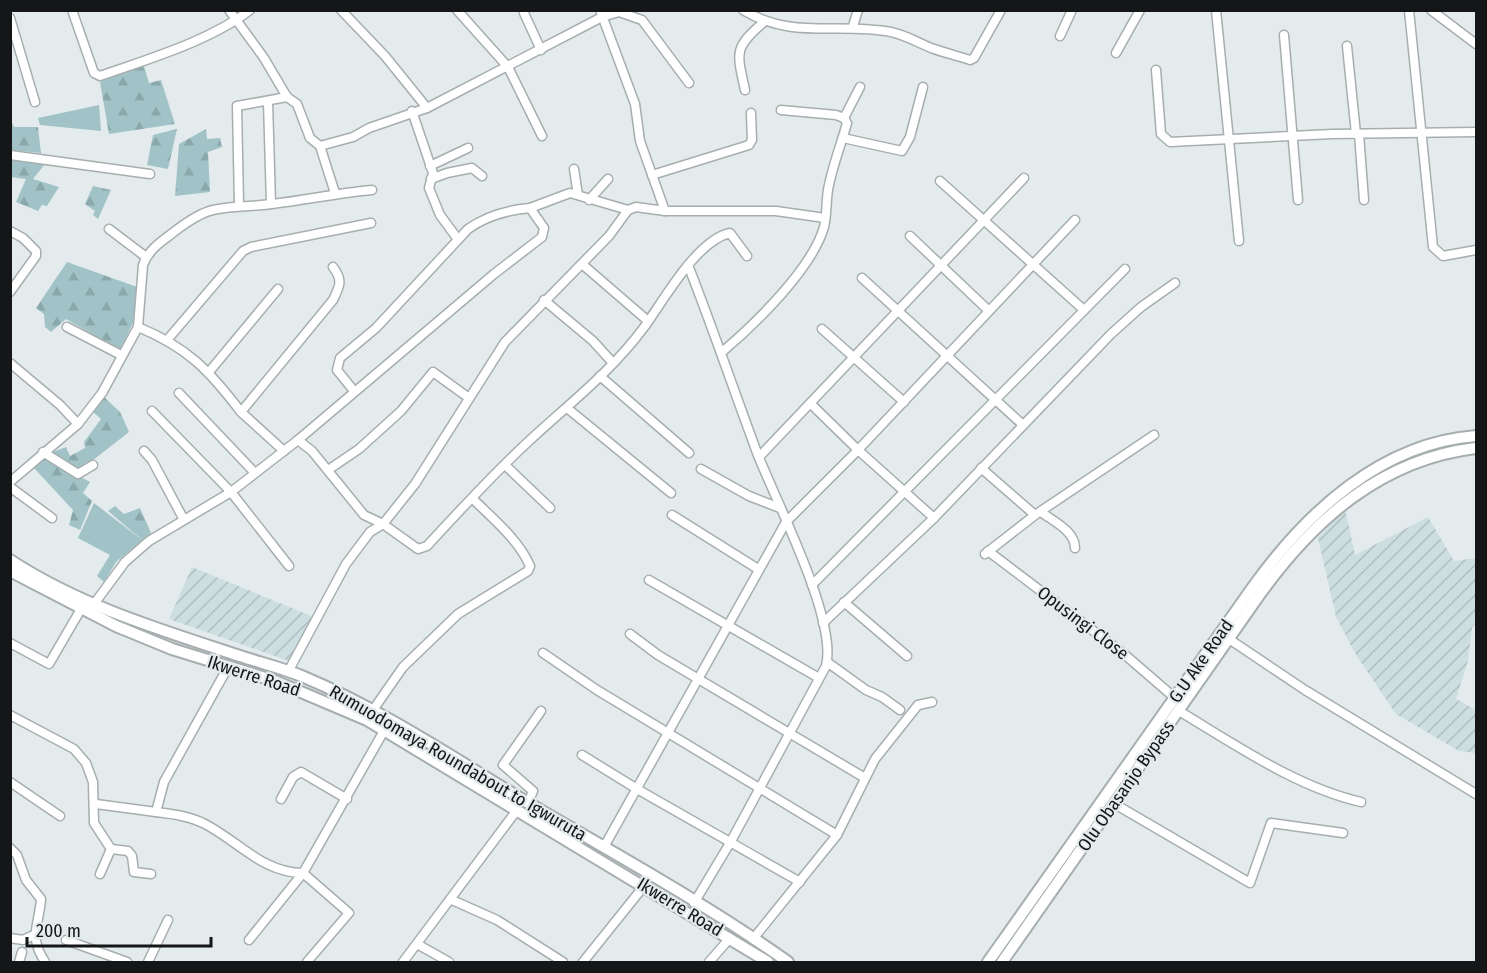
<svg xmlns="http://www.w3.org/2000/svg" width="1487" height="973" font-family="'Fira Sans Condensed',sans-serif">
<defs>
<pattern id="industrial-furrows" width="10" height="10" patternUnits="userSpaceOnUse" patternTransform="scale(1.5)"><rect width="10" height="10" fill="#cddee1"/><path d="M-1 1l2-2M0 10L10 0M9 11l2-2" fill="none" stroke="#afbec0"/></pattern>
<pattern id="forest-firs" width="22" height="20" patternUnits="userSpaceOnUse" patternTransform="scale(1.5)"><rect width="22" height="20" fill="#a1c3c8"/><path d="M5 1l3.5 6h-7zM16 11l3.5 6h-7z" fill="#8aa7ab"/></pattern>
</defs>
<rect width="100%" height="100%" fill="#e3ebec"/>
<g fill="url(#industrial-furrows)">
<path d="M1345,509L1355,555L1428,517L1454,561L1476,558V623L1472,628L1468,661L1456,699L1476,710V753L1459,751L1396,714L1356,655L1336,617L1318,538Z"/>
<path d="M192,567L316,618L289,661L169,619Z"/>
</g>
<g fill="#a1c3c8">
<path d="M99,105L101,131L40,125L38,118Z"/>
<path d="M94,503L142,540L116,562L104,582L97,576L110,555L78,538Z"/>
</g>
<g fill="url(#forest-firs)">
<path d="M143,63L149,83L161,80L175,124L109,134L100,82Z"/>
<path d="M10,119L14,127H38L41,153L11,150Z"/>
<path d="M177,129L168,169L147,165L153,135Z"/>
<path d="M206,129L207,139L220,138L222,147L208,152L210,192L175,196L179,144Z"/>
<path d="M11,155L49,159L33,179L59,187L47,206L42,205L38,211L16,202L26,179L11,177Z"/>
<path d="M93,186L111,190L98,219L93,215L95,211L85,204Z"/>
<path d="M67,262L140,288L137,314L120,350L66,319L51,332L45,327L44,314L36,308Z"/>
<path d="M103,396L120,412L129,432L79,471L53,455V452L66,447L70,456L85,448L84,442L101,419L93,412Z"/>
<path d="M44,457L90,482L83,493L92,501L80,530L69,525L73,510L33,467Z"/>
<path d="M115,506L124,514L140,508L151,533L142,540L108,511Z"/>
</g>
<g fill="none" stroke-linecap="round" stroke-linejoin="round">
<defs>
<g id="minor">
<path d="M72,10L94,73L100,76C148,59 210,41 250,10"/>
<path d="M229,10L264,58L287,97L297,104L310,138L320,146L353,137L369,128L427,108L602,17L619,12L642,20L689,83"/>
<path d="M341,10L385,56L427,108"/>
<path d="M457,10L508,67L542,136"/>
<path d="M600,10L635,104L640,141L665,211"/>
<path d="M743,10C793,40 837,22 891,32C906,35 920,44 934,49C946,53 958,56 970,60L974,58L1001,10"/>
<path d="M1216,10L1239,241"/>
<path d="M1409,10L1433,247L1443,256L1476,250"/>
<path d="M1431,10L1476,44"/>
<path d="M524,13L541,50"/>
<path d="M10,18L35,102"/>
<path d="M853,26L858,10"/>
<path d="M1284,35L1298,200"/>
<path d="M1060,36L1072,10"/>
<path d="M1347,46L1356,134"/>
<path d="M1116,53L1140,10"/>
<path d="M1156,70L1161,134L1170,142L1332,134L1476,132"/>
<path d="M745,90C737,53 733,48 764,22"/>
<path d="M268,102L271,204"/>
<path d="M412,111L433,173L429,188L440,215L457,238"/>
<path d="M844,118L860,87"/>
<path d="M1359,134L1364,200"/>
<path d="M843,138L902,151L910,137L923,87"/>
<path d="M320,146L335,193"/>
<path d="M10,155L150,174"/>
<path d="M430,166L468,148"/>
<path d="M574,169L578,195"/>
<path d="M652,175L749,145L752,140L751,113"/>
<path d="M431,179L447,173L472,168L482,176"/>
<path d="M940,181L1084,310"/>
<path d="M589,200L608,179"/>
<path d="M239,205L237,106L287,97"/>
<path d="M109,229L146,257"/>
<path d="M10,231L23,238L36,251V256L10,292"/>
<path d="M910,236L988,310"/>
<path d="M582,264L648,321"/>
<path d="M688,265C712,326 733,388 756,450C774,498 838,619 826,666L730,843L694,903"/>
<path d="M862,278L1023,425"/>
<path d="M544,300L593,341L612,362"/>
<path d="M67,327L121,355"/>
<path d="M138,327C187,347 209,370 241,412L333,300C340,286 343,280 333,267"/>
<path d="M822,329L904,402"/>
<path d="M168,339L243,251L251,247L371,223"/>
<path d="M722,352C755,324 812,269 824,227C827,215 826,202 828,190C832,167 841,145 847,123L844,118L836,115L781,110"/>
<path d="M10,363L60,405L78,424"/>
<path d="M209,372L278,289"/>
<path d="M600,376L689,453"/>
<path d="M354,391L337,370L340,358L376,328L468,229C486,216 508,210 530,208"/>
<path d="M179,393L255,473"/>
<path d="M811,404L858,450L934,518"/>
<path d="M567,408L671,493"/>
<path d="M152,411L231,492L289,566"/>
<path d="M241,412L284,451"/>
<path d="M298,440L312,451L364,515L383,524L418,549L427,546C460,510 494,473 529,441C569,404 613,370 645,326C664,300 697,240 730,233L747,256"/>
<path d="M144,451L152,460L184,520"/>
<path d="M43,452L78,474L93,465"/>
<path d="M759,457L1024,178"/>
<path d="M506,466L550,508"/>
<path d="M981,468L1035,515"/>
<path d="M701,469L749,496L780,508"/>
<path d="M328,470L359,449L401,411L433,372L469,398"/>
<path d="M10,482L78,424L102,393L138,327L143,265C148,251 159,243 170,235C214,200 221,210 272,204C306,200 338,193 372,190"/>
<path d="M10,487L52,518"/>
<path d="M1041,512C1053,521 1075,531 1075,548"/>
<path d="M672,515L758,569"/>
<path d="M988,551L1124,654L1175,698"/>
<path d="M985,554L1035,515L1154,435"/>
<path d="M649,580L819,678"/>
<path d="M812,585L1125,269"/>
<path d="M844,602L907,656"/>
<path d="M94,604L125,562L149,541L231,492L298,440L494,274L542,237L544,228L530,208L570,193L628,210"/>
<path d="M823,623L934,518L1111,334L1141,307L1175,283"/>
<path d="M630,634L658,655L865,778"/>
<path d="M1229,639L1305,690L1476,794"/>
<path d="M10,643L49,664L81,609"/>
<path d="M543,653L597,690L837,835"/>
<path d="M827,662L866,690L882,697L900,710"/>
<path d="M289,670L346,564L370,532L383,524L415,484L505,342L609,236L628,210L636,207L665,211H776L825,218"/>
<path d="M373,710L403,667L458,614L528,571L530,566C519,540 493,519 473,499"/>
<path d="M1179,711C1236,745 1296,787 1361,802"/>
<path d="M10,715L74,749L86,763L93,782L94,823L111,849"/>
<path d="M582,755L637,789L800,882"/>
<path d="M10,782L60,816"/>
<path d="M281,799L293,777L301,772L347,799"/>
<path d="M528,803L533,791L503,765L541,711"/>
<path d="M1113,803L1250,883L1271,823L1343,833"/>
<path d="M96,804L156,812L164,782L228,667"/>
<path d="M156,812C173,814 189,816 205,824C238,841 263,873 303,873L349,913L307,962"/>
<path d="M604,847L786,522L858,450L1075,220"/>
<path d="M10,848L17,855L26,880L41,899C39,926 28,936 45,962"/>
<path d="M111,849L128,851L132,856L134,872L151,874"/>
<path d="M100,874L111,849"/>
<path d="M452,900L497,920L563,962"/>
<path d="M10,938L23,940L34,935"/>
<path d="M753,939L837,835L875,759L918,705L932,702"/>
<path d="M66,940L127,962"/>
<path d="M249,940L303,873L385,729"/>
<path d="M417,944L449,962"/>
<path d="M19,962L22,952"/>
<path d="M148,962L168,920"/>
<path d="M403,962L517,810"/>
<path d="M583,962L644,886"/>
<path d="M709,962L730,938"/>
</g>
<g id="major">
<path d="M10,560C80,606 161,630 240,656C261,663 283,668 304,677C382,710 453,758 525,801C613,853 705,903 788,962"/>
<path d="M10,571L116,626L172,649L275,681L367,720L768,962"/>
<path d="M988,962L1253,587C1306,513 1381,443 1476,436"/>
<path d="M1002,962L1260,594C1314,519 1382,459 1476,448"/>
</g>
</defs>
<use href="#minor" stroke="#a6aeaf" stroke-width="11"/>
<use href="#major" stroke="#a6aeaf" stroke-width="14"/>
<use href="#minor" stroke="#fff" stroke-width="8"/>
<use href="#major" stroke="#fff" stroke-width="10"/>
</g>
<g text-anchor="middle" stroke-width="4.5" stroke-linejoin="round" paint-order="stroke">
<g font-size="18" fill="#141617" stroke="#e3ebec">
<text transform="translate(1083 623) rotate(37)" y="6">Opusingi Close</text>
<text transform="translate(1201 661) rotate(-55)" y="6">G.U Ake Road</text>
<text transform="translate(254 676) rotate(18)" y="6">Ikwerre Road</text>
<text transform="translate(458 763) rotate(30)" y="6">Rumuodomaya Roundabout to Igwuruta</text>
<text transform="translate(1126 786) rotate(-55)" y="6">Olu Obasanjo Bypass</text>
<text transform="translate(680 907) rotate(31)" y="6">Ikwerre Road</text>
</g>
</g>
<rect width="1487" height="973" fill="none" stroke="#141617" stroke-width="24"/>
<path d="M27 937v9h184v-9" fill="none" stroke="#141617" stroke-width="3"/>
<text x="36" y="937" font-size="18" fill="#141617" stroke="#e3ebec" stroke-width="4.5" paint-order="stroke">200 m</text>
</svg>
